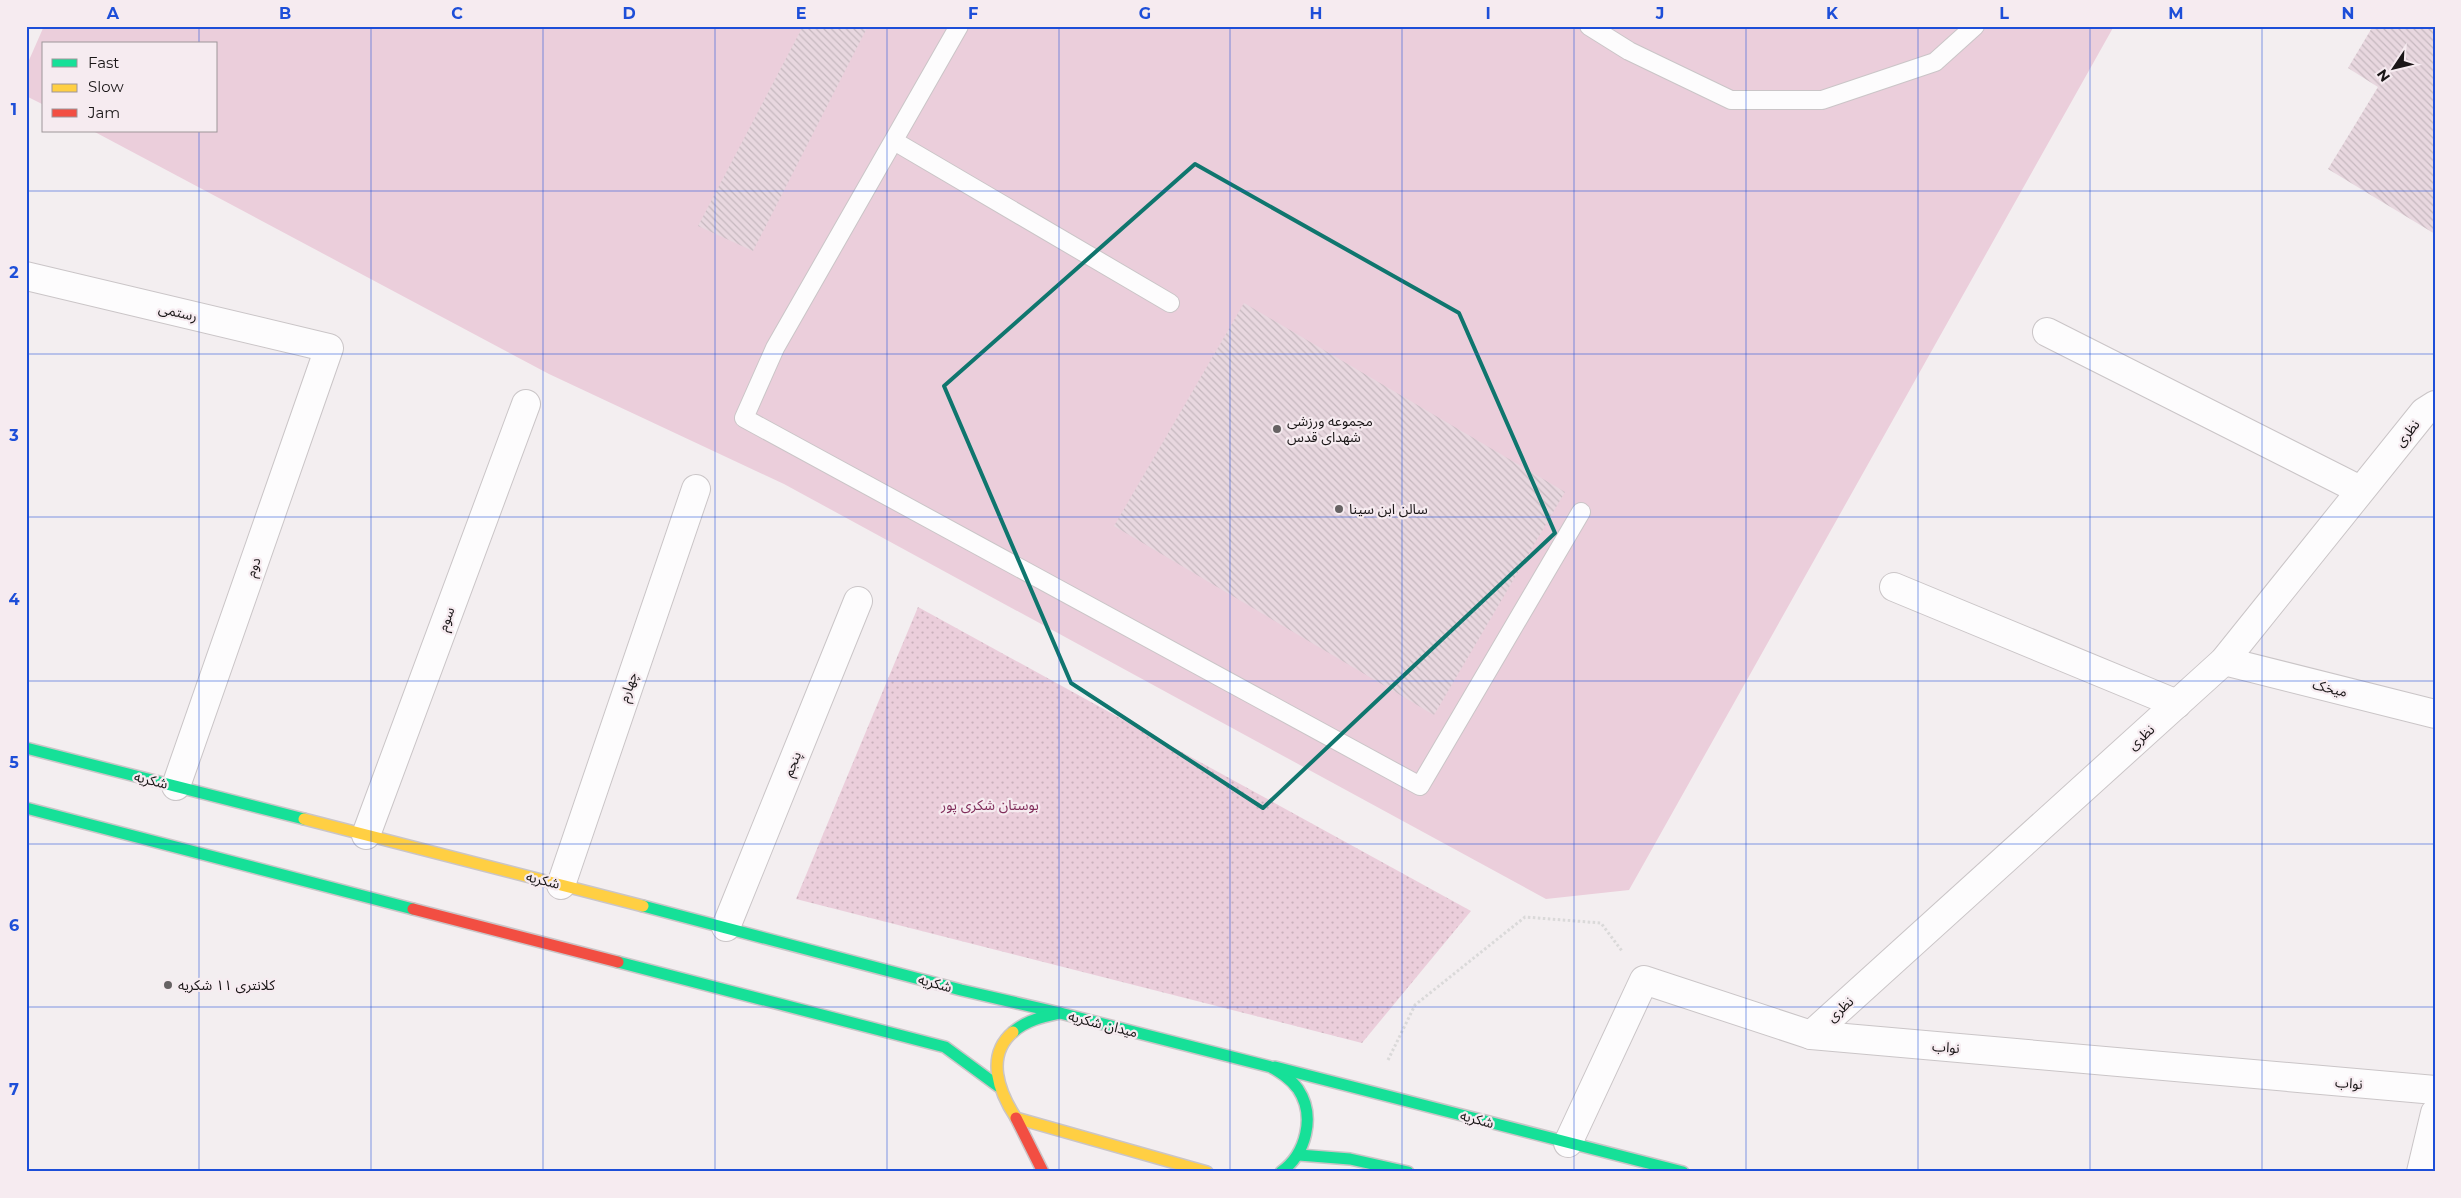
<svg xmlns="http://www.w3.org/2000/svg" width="2461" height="1198" font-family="Montserrat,'Noto Sans Arabic',sans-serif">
<defs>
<pattern id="park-dots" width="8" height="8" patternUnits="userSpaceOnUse" patternTransform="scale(1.25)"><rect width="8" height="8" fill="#ebcedb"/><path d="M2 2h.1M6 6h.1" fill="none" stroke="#c9b0bb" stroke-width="1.8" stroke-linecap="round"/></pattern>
<pattern id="building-back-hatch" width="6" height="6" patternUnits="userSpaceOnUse" patternTransform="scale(1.25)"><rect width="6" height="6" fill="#e8d7df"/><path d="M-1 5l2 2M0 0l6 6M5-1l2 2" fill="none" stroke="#c6b8bf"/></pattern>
</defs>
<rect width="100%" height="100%" fill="#f3eef0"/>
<path fill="#ebcedb" d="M44,26H2114L1629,890L1546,899L784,484L549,374L93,131H216V44H44V105L26,96V67Z"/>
<path fill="url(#park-dots)" d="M918,607L1471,911L1362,1043L796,899Z"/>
<g fill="url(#building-back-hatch)">
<path d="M803,26H868L753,251L698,226Z"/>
<path d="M2373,26H2435V234L2328,169L2378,87L2348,68Z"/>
<path d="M1244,303L1565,492L1434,715L1114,526Z"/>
</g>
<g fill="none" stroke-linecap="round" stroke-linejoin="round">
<defs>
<g id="lane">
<path d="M959,26L775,348L744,418L1420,786L1581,512"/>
<path d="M1589,26L1629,51L1731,100H1822L1935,62L1975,26"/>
<path d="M894,141L1170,303"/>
</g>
<g id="street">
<path d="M26,276L329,348L176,786"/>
<path d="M2047,332L2360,490"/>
<path d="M1894,587L2177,704"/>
<path d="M2224,661L2435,714"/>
<path d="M366,835L526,404"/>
<path d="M561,885L696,489"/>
<path d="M726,927L858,601"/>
<path d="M1811,1035L2224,661L2424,412L2435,405"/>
<path d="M1568,1143L1644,980L1811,1035L2435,1090"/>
<path d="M2421,1172L2435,1113"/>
</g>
<g id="fast">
<path d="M26,748L304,819"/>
<path d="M26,808L413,909"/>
<path d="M643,906L961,990L1060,1013"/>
<path d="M618,962L945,1047L998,1086"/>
<path d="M1013,1032C1027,1020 1042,1017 1060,1013L1271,1067C1281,1073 1291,1079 1298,1089C1316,1116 1306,1154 1281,1172"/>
<path d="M1275,1067L1683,1172"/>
<path d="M1299,1155L1350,1159L1408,1172"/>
</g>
<g id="slow">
<path d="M304,819L643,906"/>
<path d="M1013,1032C985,1056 999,1092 1016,1118L1207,1172"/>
</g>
<g id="jam">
<path d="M413,909L618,962"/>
<path d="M1016,1118L1043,1172"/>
</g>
</defs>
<use href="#lane" stroke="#cac5c7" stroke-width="20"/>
<use href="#street" stroke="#cac5c7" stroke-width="30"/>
<use href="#fast" stroke="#cac5c7" stroke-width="14"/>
<use href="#slow" stroke="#cac5c7" stroke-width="14"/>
<use href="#jam" stroke="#cac5c7" stroke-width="14"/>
<path stroke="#dad9d9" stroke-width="3" stroke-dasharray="2.5 2.5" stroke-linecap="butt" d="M1388,1060L1415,1005L1525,917L1601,923L1622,951"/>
<use href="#lane" stroke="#fdfcfd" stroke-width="18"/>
<use href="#street" stroke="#fdfcfd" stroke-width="28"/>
<use href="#fast" stroke="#16e098" stroke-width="11"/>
<use href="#slow" stroke="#ffcf43" stroke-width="11"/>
<use href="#jam" stroke="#f24e42" stroke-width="11"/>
</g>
<path fill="none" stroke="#0f766e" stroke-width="4" stroke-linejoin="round" d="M1195,164L1459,313L1555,533L1263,808L1071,683L944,386Z"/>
<path fill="none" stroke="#1d4ed8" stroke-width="1" stroke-opacity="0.55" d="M199,26V44M371,26V1172M543,26V1172M715,26V1172M887,26V1172M1059,26V1172M1230,26V1172M1402,26V1172M1574,26V1172M1746,26V1172M1918,26V1172M2090,26V1172M2262,26V1172M199,131V1172M26,191H2435M26,354H2435M26,517H2435M26,681H2435M26,844H2435M26,1007H2435"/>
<g fill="#666263" stroke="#f6ebf0" stroke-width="2">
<circle cx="1277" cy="429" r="5"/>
<circle cx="1339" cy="509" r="5"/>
<circle cx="168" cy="985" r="5"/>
</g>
<g text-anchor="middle" stroke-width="4.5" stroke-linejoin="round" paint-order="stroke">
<g font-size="14" fill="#1a1617" stroke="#f6ebf0">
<text transform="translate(178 312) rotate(13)" y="5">رستمی</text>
<text transform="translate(2407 433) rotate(-51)" y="5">نظری</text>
<text transform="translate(253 567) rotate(-71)" y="5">دوم</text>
<text transform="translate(446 619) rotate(-70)" y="5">سوم</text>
<text transform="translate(628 687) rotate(-71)" y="5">چهارم</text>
<text transform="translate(2330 688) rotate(14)" y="5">میخک</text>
<text transform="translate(2141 737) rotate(-42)" y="5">نظری</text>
<text transform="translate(792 764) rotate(-68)" y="5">پنجم</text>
<text transform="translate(151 780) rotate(14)" y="5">شکریه</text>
<text transform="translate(543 880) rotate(14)" y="5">شکریه</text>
<text transform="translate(935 983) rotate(15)" y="5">شکریه</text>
<text transform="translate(1840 1009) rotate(-42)" y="5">نظری</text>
<text transform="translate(1103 1024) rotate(14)" y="5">میدان شکریه</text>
<text transform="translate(1946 1047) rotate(5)" y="5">نواب</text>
<text transform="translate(2349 1083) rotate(5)" y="5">نواب</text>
<text transform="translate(1477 1119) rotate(15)" y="5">شکریه</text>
</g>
<g font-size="14" fill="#1a1617" stroke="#f6ebf0" text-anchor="start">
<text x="1287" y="426">مجموعه ورزشی<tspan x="1287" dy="16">شهدای قدس</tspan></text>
<text x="1349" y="514">سالن ابن سینا</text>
<text x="178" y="990">کلانتری ۱۱ شکریه</text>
</g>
<g font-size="14" fill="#802d5a" stroke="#f6ebf0">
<text x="990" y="810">بوستان شکری پور</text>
</g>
</g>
<rect width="2461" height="1198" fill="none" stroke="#f6ebf0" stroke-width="55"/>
<rect x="42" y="42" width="175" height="90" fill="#f6ebf0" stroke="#9e9699"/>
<rect x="52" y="59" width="25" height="8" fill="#16e098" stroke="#9e9699"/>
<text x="88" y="68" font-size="15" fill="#1a1617">Fast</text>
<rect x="52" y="84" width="25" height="8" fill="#ffcf43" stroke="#9e9699"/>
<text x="88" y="92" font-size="15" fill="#1a1617">Slow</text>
<rect x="52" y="109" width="25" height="8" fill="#f24e42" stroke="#9e9699"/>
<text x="88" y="118" font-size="15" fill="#1a1617">Jam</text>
<g transform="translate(2394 68) rotate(235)" stroke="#f6ebf0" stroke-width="4" paint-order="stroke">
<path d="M0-4L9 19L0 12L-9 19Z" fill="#1a1617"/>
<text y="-8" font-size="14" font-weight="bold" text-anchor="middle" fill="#1a1617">N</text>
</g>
<rect x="28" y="28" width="2406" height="1142" fill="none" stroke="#1d4ed8" stroke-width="2"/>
<g font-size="16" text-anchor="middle" font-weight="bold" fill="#1d4ed8">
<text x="113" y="19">A</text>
<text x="285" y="19">B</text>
<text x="457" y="19">C</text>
<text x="629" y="19">D</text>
<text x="801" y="19">E</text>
<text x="973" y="19">F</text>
<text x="1145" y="19">G</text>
<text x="1316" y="19">H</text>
<text x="1488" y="19">I</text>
<text x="1660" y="19">J</text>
<text x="1832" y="19">K</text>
<text x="2004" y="19">L</text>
<text x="2176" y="19">M</text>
<text x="2348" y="19">N</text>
<text x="14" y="115">1</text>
<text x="14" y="278">2</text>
<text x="14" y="441">3</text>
<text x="14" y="605">4</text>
<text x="14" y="768">5</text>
<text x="14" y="931">6</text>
<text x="14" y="1095">7</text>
</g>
</svg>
